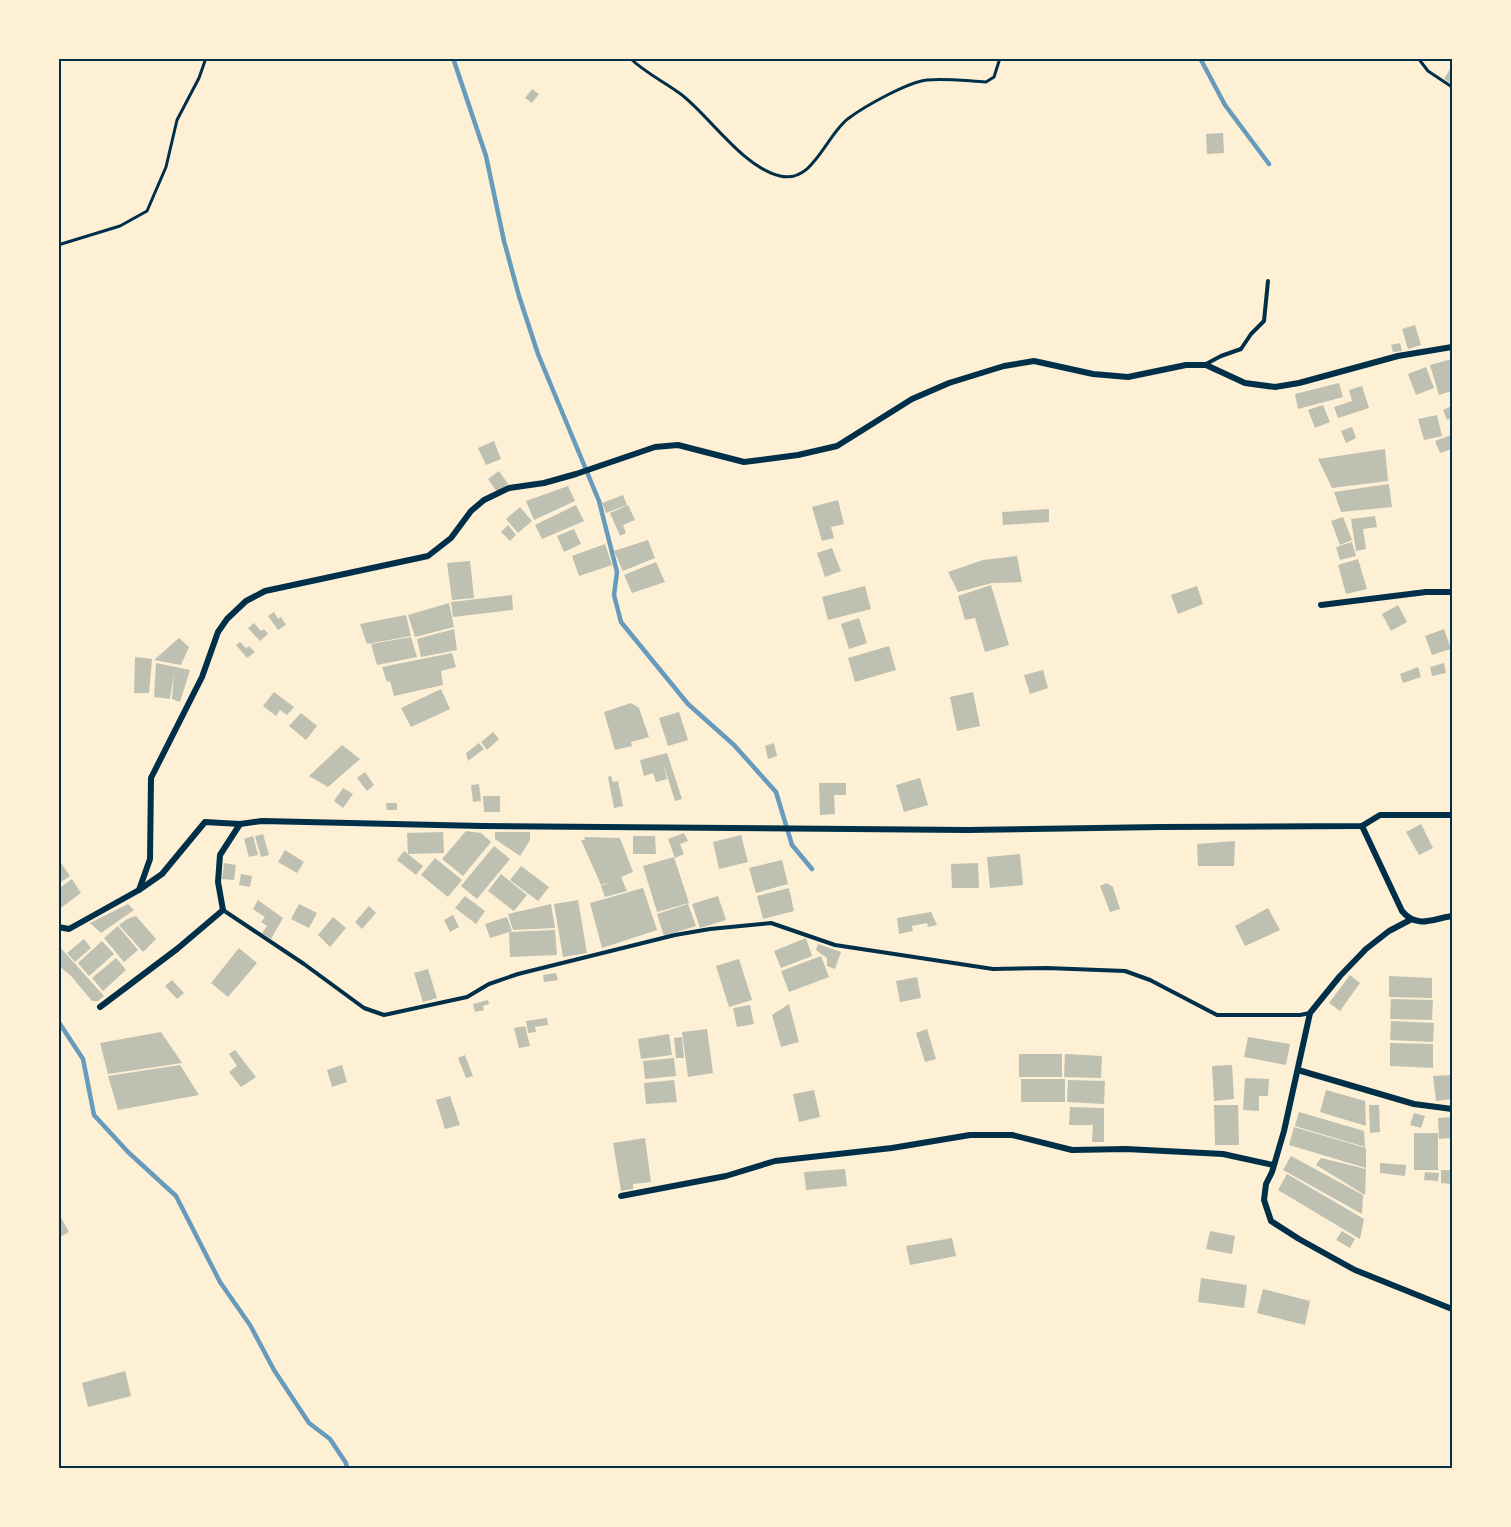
<svg xmlns="http://www.w3.org/2000/svg" width="1511" height="1527" font-family="Manrope,sans-serif">
<rect width="100%" height="100%" fill="#fdf0d5"/>
<g fill="none" stroke-linecap="round" stroke-linejoin="round">
<g stroke="#669bbc" stroke-width="4.5">
<path d="M453,58L486,156L504,241L519,296L538,354L599,501L617,572L614,595L621,622L688,704L734,745L776,792L792,845L812,869"/>
<path d="M1200,58L1225,105L1269,164"/>
<path d="M58,1021L83,1059L94,1115L128,1152L176,1196L220,1282L250,1325L274,1370L309,1423L330,1439L346,1463L347,1468"/>
</g>
</g>
<g fill="#bec0b2">
<path d="M1450,69L1452,70V84L1444,79Z"/>
<path d="M532,89L539,94L532,103L525,98Z"/>
<path d="M1223,133L1224,153L1207,154L1206,134Z"/>
<path d="M1415,325L1421,345L1408,349L1402,329Z"/>
<path d="M1400,343L1402,351L1393,352L1391,345Z"/>
<path d="M1452,359V391L1439,395L1430,365Z"/>
<path d="M1426,367L1434,388L1416,395L1408,374Z"/>
<path d="M1339,383L1343,397L1298,409L1295,394Z"/>
<path d="M1362,386L1369,408L1338,418L1334,407L1352,401L1349,390Z"/>
<path d="M1323,405L1330,422L1315,428L1308,410Z"/>
<path d="M1452,406V418L1447,420L1443,410Z"/>
<path d="M1437,415L1442,436L1424,440L1418,419Z"/>
<path d="M1352,427L1356,438L1346,443L1341,431Z"/>
<path d="M1451,435L1452,449L1440,453L1435,441Z"/>
<path d="M494,441L501,459L486,465L478,448Z"/>
<path d="M1385,449L1388,481L1332,488L1318,459Z"/>
<path d="M499,471L508,484L497,492L488,479Z"/>
<path d="M1389,484L1392,507L1341,512L1334,492Z"/>
<path d="M568,486L575,501L534,520L526,501Z"/>
<path d="M623,495L627,505L606,513L602,503Z"/>
<path d="M838,500L844,524L831,527L834,538L822,541L812,507Z"/>
<path d="M576,505L584,521L542,539L535,525Z"/>
<path d="M628,505L635,520L623,525L626,533L620,536L610,513Z"/>
<path d="M520,507L532,521L518,533L506,519Z"/>
<path d="M1049,509V522L1003,525L1002,512Z"/>
<path d="M1375,516L1377,527L1363,529L1366,549L1356,551L1351,519Z"/>
<path d="M1343,517L1352,540L1340,545L1331,521Z"/>
<path d="M508,525L516,535L510,541L501,532Z"/>
<path d="M574,529L581,544L564,552L557,536Z"/>
<path d="M648,540L655,558L623,571L614,551Z"/>
<path d="M1352,542L1356,556L1340,560L1336,547Z"/>
<path d="M605,544L612,565L579,576L572,556Z"/>
<path d="M832,548L841,571L825,577L817,553Z"/>
<path d="M1017,556L1022,582L992,583L958,592L948,572L983,560Z"/>
<path d="M1358,559L1367,589L1346,594L1338,565Z"/>
<path d="M470,561L474,598L452,600L447,563Z"/>
<path d="M656,562L665,582L632,593L624,575Z"/>
<path d="M991,585L1009,645L985,652L975,618L965,620L958,596Z"/>
<path d="M865,586L871,609L828,620L822,597Z"/>
<path d="M1197,586L1203,604L1178,614L1171,595Z"/>
<path d="M512,595L513,610L453,617L451,602Z"/>
<path d="M449,603L454,627L415,637L408,615Z"/>
<path d="M1398,605L1407,622L1391,631L1382,614Z"/>
<path d="M274,612L278,619L281,617L286,625L278,630L268,616Z"/>
<path d="M406,615L411,636L367,644L360,624Z"/>
<path d="M859,618L867,643L849,649L841,624Z"/>
<path d="M254,623L261,631L264,629L268,634L260,641L248,628Z"/>
<path d="M454,629L457,650L421,657L417,639Z"/>
<path d="M1444,629L1451,649L1432,655L1425,636Z"/>
<path d="M411,637L417,657L377,665L371,644Z"/>
<path d="M179,638L189,647L181,665L154,660Z"/>
<path d="M240,642L246,648L249,646L255,652L247,658L236,645Z"/>
<path d="M889,646L896,670L855,682L848,658Z"/>
<path d="M452,653L456,667L441,671L443,685L394,696L390,681L387,682L382,667Z"/>
<path d="M135,657L152,659L149,693H134Z"/>
<path d="M156,663L190,670L180,702L172,699L174,674L170,699L154,697Z"/>
<path d="M1444,663L1446,673L1432,676L1430,667Z"/>
<path d="M1418,667L1421,677L1403,683L1400,674Z"/>
<path d="M1043,670L1048,688L1030,694L1024,675Z"/>
<path d="M441,689L450,709L411,727L401,708Z"/>
<path d="M274,692L294,707L287,715L280,710L276,716L263,706Z"/>
<path d="M973,692L980,726L957,731L950,697Z"/>
<path d="M631,703L639,708L649,737L631,742L632,746L615,750L604,712Z"/>
<path d="M679,712L688,740L668,746L659,718Z"/>
<path d="M301,713L317,726L306,740L289,726Z"/>
<path d="M493,732L499,739L487,750L481,742Z"/>
<path d="M479,743L484,749L468,761L466,753Z"/>
<path d="M774,743L777,756L768,759L765,746Z"/>
<path d="M342,745L360,759L328,787L309,776Z"/>
<path d="M667,753L682,799L675,801L663,763L667,779L656,782L653,773L644,776L640,760Z"/>
<path d="M365,772L374,785L367,791L357,778Z"/>
<path d="M611,776L613,782L618,781L623,806L614,808L608,777Z"/>
<path d="M920,778L928,805L904,812L896,785Z"/>
<path d="M819,783H846V795H834L835,814L820,815Z"/>
<path d="M479,784L481,801L473,802L471,785Z"/>
<path d="M343,788L353,794L343,808L334,801Z"/>
<path d="M483,796H500V812H484Z"/>
<path d="M386,803H397V810H387Z"/>
<path d="M1421,824L1433,848L1419,855L1406,832Z"/>
<path d="M466,831L481,833L491,842L463,876L442,859Z"/>
<path d="M443,832L444,853L408,854L423,866L416,875L397,860L404,851L408,854L407,833Z"/>
<path d="M495,832H530V840L520,856L495,839Z"/>
<path d="M684,833L688,841L680,844L684,854L675,858L668,839Z"/>
<path d="M263,834L269,855L261,857L255,836Z"/>
<path d="M741,835L748,862L719,869L713,842Z"/>
<path d="M253,836L258,855L249,857L244,839Z"/>
<path d="M633,836H655L656,854H633Z"/>
<path d="M584,837L620,838L633,872L621,877L627,891L605,897L601,886L611,882L601,885L581,840H585Z"/>
<path d="M1235,841L1234,866H1198L1197,844Z"/>
<path d="M494,846L510,859L477,899L461,886Z"/>
<path d="M285,850L304,862L297,873L278,862Z"/>
<path d="M1020,854L1023,885L990,888L987,857Z"/>
<path d="M674,857L689,903L657,912L643,866Z"/>
<path d="M435,858L462,880L448,897L421,875Z"/>
<path d="M782,860L788,884L756,893L749,868Z"/>
<path d="M61,863L70,876L58,884V865Z"/>
<path d="M224,863L236,865L234,880L222,879Z"/>
<path d="M978,863L979,888H952L951,864Z"/>
<path d="M521,866L549,887L538,901L510,880Z"/>
<path d="M241,874L252,876L250,887L239,885Z"/>
<path d="M501,874L527,895L514,911L488,891Z"/>
<path d="M72,879L81,893L58,910V889Z"/>
<path d="M1107,883L1113,887L1120,909L1110,912L1100,886Z"/>
<path d="M643,888L657,930L602,948L590,903Z"/>
<path d="M789,888L794,911L763,919L757,896Z"/>
<path d="M465,896L485,911L476,924L455,908Z"/>
<path d="M718,896L726,920L700,928L692,904Z"/>
<path d="M258,900L283,918L271,939L262,933L267,926L261,922L265,917L253,909Z"/>
<path d="M578,900L587,953L563,957L554,904Z"/>
<path d="M128,904L134,910L101,933L90,923Z"/>
<path d="M299,904L317,913L309,928L291,919Z"/>
<path d="M551,904L555,928L513,930L508,914Z"/>
<path d="M688,904L696,926L664,936L657,914Z"/>
<path d="M369,906L376,913L362,929L355,922Z"/>
<path d="M1268,908L1280,930L1245,946L1235,926Z"/>
<path d="M931,912L937,925L928,927L927,923L912,926L913,931L899,934L897,918Z"/>
<path d="M453,915L459,927L450,932L444,920Z"/>
<path d="M136,916L156,939L143,952L119,925L127,919Z"/>
<path d="M333,917L346,928L330,947L318,935Z"/>
<path d="M507,917L512,931L490,938L485,924Z"/>
<path d="M118,926L138,950L124,962L104,938Z"/>
<path d="M555,930L557,955L510,957L509,932Z"/>
<path d="M806,938L812,956L781,968L774,951Z"/>
<path d="M84,939L91,948L75,962L67,953Z"/>
<path d="M102,941L114,954L89,976L78,963Z"/>
<path d="M818,944L841,952L835,969L827,966V958L816,950Z"/>
<path d="M58,945L104,996L98,1001H92L71,976L58,965Z"/>
<path d="M239,948L257,963L228,997L211,983Z"/>
<path d="M821,956L829,977L789,992L781,971Z"/>
<path d="M116,958L126,970L103,991L92,978Z"/>
<path d="M739,959L752,1000L729,1007L716,966Z"/>
<path d="M428,969L437,998L423,1002L414,973Z"/>
<path d="M556,973L558,980L544,982L543,975Z"/>
<path d="M1350,975L1360,983L1340,1011L1329,1003Z"/>
<path d="M1389,976L1432,978V998L1389,997Z"/>
<path d="M917,977L921,998L900,1002L896,981Z"/>
<path d="M172,980L184,993L177,999L165,986Z"/>
<path d="M1391,999L1433,1000L1432,1020L1390,1019Z"/>
<path d="M488,1000L489,1004L483,1006L484,1010L475,1012L473,1004Z"/>
<path d="M789,1004L799,1042L781,1047L772,1015Z"/>
<path d="M750,1005L754,1024L737,1027L733,1008Z"/>
<path d="M547,1018L548,1025L535,1027L536,1032L528,1033L526,1021Z"/>
<path d="M1391,1021L1434,1023L1433,1042L1390,1040Z"/>
<path d="M525,1026L530,1046L519,1048L514,1028Z"/>
<path d="M707,1029L713,1073L688,1077L682,1032Z"/>
<path d="M927,1029L936,1059L925,1062L916,1033Z"/>
<path d="M161,1032L182,1063L108,1074L100,1043Z"/>
<path d="M669,1034L672,1055L641,1059L638,1039Z"/>
<path d="M682,1037L684,1058H676L674,1038Z"/>
<path d="M1248,1037L1290,1044L1286,1065L1244,1057Z"/>
<path d="M1390,1043L1433,1044V1068L1390,1066Z"/>
<path d="M235,1050L256,1077L241,1087L229,1072L237,1066L229,1054Z"/>
<rect x="1019" y="1054" width="43" height="23"/>
<path d="M1065,1054L1102,1056L1101,1078L1064,1077Z"/>
<path d="M465,1055L473,1076L466,1078L458,1058Z"/>
<path d="M674,1058L676,1076L645,1079L643,1061Z"/>
<path d="M180,1065L199,1095L118,1110L108,1076Z"/>
<path d="M342,1065L347,1082L332,1087L327,1070Z"/>
<path d="M1232,1065L1234,1099L1214,1101L1212,1066Z"/>
<path d="M1452,1075V1099L1436,1101L1433,1076Z"/>
<path d="M1245,1078L1269,1079L1268,1096H1259V1111L1243,1110Z"/>
<rect x="1021" y="1079" width="44" height="23"/>
<path d="M674,1080L677,1102L646,1104L644,1083Z"/>
<path d="M1068,1080L1105,1081L1104,1104L1067,1102Z"/>
<path d="M814,1090L820,1117L799,1122L793,1094Z"/>
<path d="M1326,1090L1365,1101L1366,1126L1320,1112Z"/>
<path d="M450,1096L460,1125L445,1129L436,1100Z"/>
<path d="M1214,1105H1238L1239,1145H1215Z"/>
<path d="M1369,1105H1379L1380,1132L1370,1133Z"/>
<path d="M1070,1107L1104,1108V1142H1092L1093,1125H1069Z"/>
<path d="M1299,1112L1364,1131L1365,1147L1295,1126Z"/>
<path d="M1414,1113L1425,1116L1421,1128L1410,1125Z"/>
<path d="M1452,1117V1138L1439,1139L1438,1118Z"/>
<path d="M1294,1127L1366,1148V1168L1289,1145Z"/>
<rect x="1414" y="1133" width="24" height="37"/>
<path d="M645,1138L651,1182L633,1184V1189L621,1191L613,1143Z"/>
<path d="M1291,1156L1363,1195L1362,1214L1283,1170Z"/>
<path d="M1321,1158L1366,1169L1365,1195L1316,1165Z"/>
<path d="M1380,1163L1406,1165L1405,1176L1380,1173Z"/>
<path d="M845,1169L847,1186L806,1190L804,1172Z"/>
<path d="M1441,1170H1452V1184L1441,1183Z"/>
<path d="M1425,1172L1439,1173L1438,1181L1424,1180Z"/>
<path d="M1287,1174L1364,1219L1360,1239L1278,1190Z"/>
<path d="M58,1212L69,1232L58,1238Z"/>
<path d="M1210,1231L1235,1236L1232,1254L1206,1249Z"/>
<path d="M1342,1231L1355,1239L1350,1248L1336,1240Z"/>
<path d="M952,1238L956,1256L910,1265L906,1246Z"/>
<path d="M1201,1278L1247,1285L1244,1308L1198,1302Z"/>
<path d="M1263,1289L1310,1301L1305,1325L1257,1313Z"/>
<path d="M125,1371L131,1396L88,1407L82,1383Z"/>
</g>
<g fill="none" stroke-linecap="round" stroke-linejoin="round">
<g stroke="#003049" stroke-width="3">
<path d="M630,58C645,73 665,82 682,95C710,117 744,168 780,176C814,184 826,134 849,118C865,106 908,82 927,80C946,78 967,81 986,82L994,77L1000,58"/>
<path d="M1418,58L1428,71L1452,87"/>
<path d="M58,245L120,226L147,211L166,167L177,120L199,78L206,58"/>
</g>
<g stroke="#003049" stroke-width="4">
<path d="M1206,364L1221,356L1241,349L1251,334L1264,321L1268,281"/>
<path d="M223,910L304,964L364,1008L384,1015L467,997L489,984L518,974L675,935L710,929L771,923L835,945L993,969L1047,968L1125,971L1150,980L1217,1015H1300L1310,1013"/>
</g>
<g stroke="#003049" stroke-width="6">
<path d="M1321,605L1426,592H1452"/>
<path d="M1362,826L1402,911C1417,929 1432,919 1452,916"/>
<path d="M139,890L150,859L151,778L202,677L218,632L227,619L246,601L265,591L428,556L451,538L471,511L484,500L509,488L544,483L576,474L655,447L678,445L744,462L798,455L837,446L912,399L949,383L1004,366L1034,361L1093,374L1128,377L1186,365H1206L1245,383L1275,387L1299,383L1398,356L1452,347"/>
<path d="M1410,920L1389,931L1366,949L1340,976L1310,1013L1284,1131L1272,1172L1266,1184L1264,1200L1271,1221L1299,1239L1355,1270L1452,1309"/>
<path d="M58,927L69,929L139,890L162,874L205,822L240,824L262,821L482,826L967,830L1160,827L1362,826L1380,815H1452"/>
<path d="M100,1007L177,949L223,910L218,882L220,855L240,824"/>
<path d="M1298,1070L1414,1104L1452,1109"/>
<path d="M621,1196L726,1176L775,1161L892,1148L970,1135H1012L1072,1150L1126,1149L1223,1154L1273,1165"/>
</g>
</g>
<rect width="1511" height="1527" fill="none" stroke="#fdf0d5" stroke-width="120"/>
<rect x="60" y="60" width="1391" height="1407" fill="none" stroke="#003049" stroke-width="2"/>
</svg>
